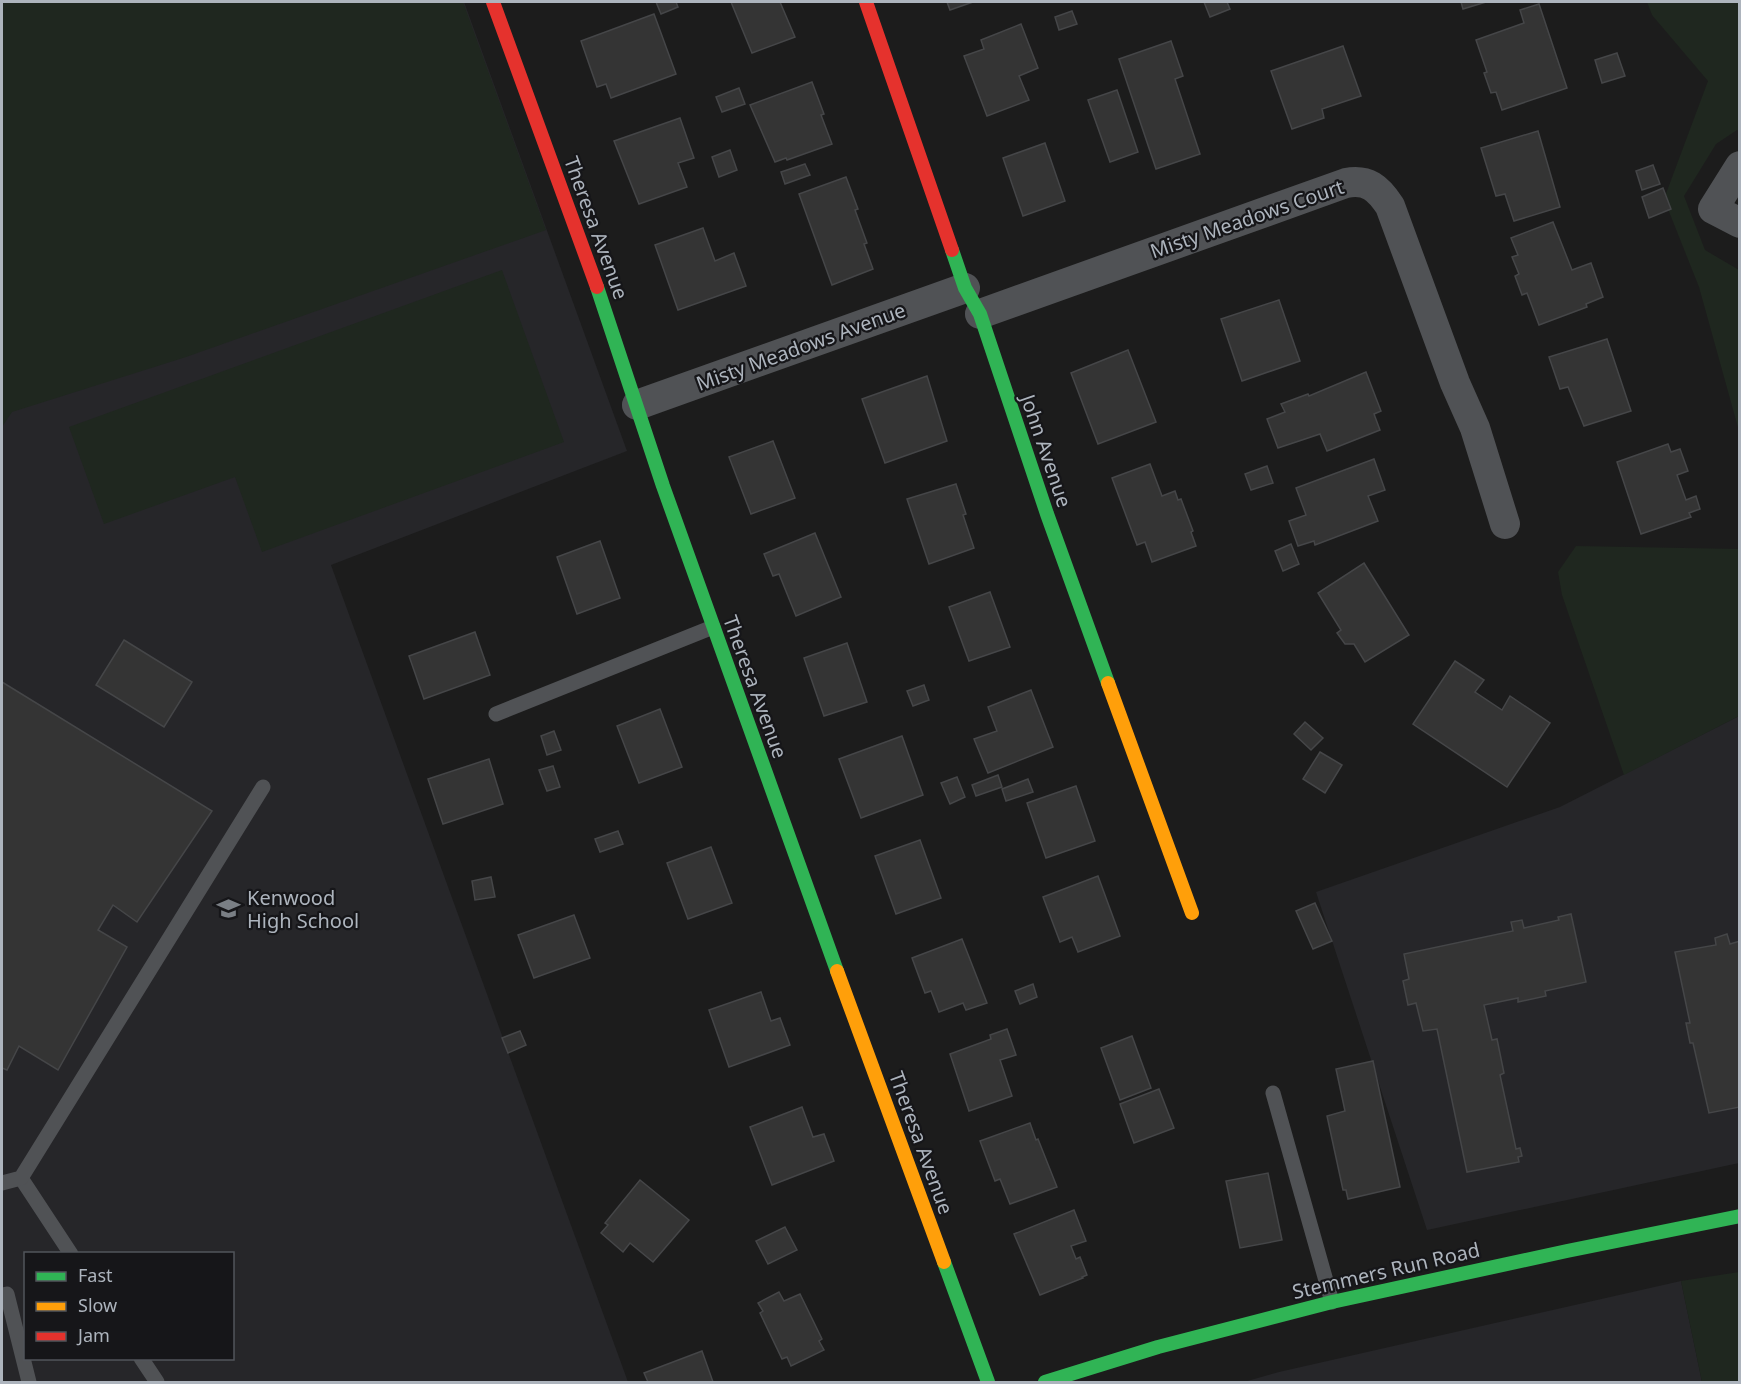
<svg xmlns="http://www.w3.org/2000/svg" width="1741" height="1384" font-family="'Noto Sans',sans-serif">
<rect width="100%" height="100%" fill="#1c1c1c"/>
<g fill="#262629" fill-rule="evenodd">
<path d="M2,2H464L627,451L331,565L628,1382H2ZM26,1254H232V1358H26Z"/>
<path d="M1739,716V1163L1427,1230L1316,892L1560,807Z"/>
<path d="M1681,1281L1702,1382H1244L1279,1372Z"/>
</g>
<g fill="#1f271f">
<path d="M2,2H463L546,230L186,357L12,412L2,427Z"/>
<path d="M1647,2H1739V131L1737,130L1716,144L1684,196L1705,250L1739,270V431L1699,287L1664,199L1708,81L1652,15Z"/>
<path d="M502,270L564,442L262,552L235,477L104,524L69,427Z"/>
<path d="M1576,546L1739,549V716L1624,775L1562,595L1558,572Z"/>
<path d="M1739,1272V1382H1702L1681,1281Z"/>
</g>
<g fill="#343434" stroke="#454648" stroke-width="1.5">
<path d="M656,2H676L678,7L661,14Z"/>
<path d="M731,2H780L795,37L752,53Z"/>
<path d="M947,2H973L950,10Z"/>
<path d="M1204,2H1227L1230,9L1210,17Z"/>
<path d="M1461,2H1486L1463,9Z"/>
<path d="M1539,4L1567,88L1502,110L1496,92L1491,93L1484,73L1487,72L1476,40L1524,23L1520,10Z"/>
<path d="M1072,11L1077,24L1059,30L1055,17Z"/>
<path d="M654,14L676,74L611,98L606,84L597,87L581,41Z"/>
<path d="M1021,24L1038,68L1019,76L1029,100L987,116L964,56L984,49L981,40Z"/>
<path d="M1171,41L1183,76L1175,79L1200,154L1156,169L1119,59Z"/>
<path d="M1343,46L1361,96L1322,109L1324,118L1292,129L1271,71Z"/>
<path d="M1617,53L1625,76L1602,83L1595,60Z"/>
<path d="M812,82L824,114L821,115L832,144L787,160L786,158L775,162L750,105Z"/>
<path d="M739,88L745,104L722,112L716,97Z"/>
<path d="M1117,90L1138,152L1110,162L1088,100Z"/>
<path d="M680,118L694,158L678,163L687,187L639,204L614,141Z"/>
<path d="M1538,131L1560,207L1514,221L1505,194L1496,196L1481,148Z"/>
<path d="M1045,143L1065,201L1023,216L1003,158Z"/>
<path d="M730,150L737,170L719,177L712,157Z"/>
<path d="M805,164L810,175L785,184L781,172Z"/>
<path d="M1653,165L1660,184L1642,190L1636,171Z"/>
<path d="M846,177L858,209L855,210L867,243L864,244L873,269L832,285L799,194Z"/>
<path d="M1663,188L1671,209L1649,218L1642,197Z"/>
<path d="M1553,222L1572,270L1591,263L1603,297L1586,304L1587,307L1539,325L1527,293L1522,295L1515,276L1519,274L1512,257L1518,255L1511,238Z"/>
<path d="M703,228L715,261L734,253L746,286L678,310L655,245Z"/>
<path d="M1279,300L1300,361L1242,381L1221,319Z"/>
<path d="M1607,339L1631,411L1584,426L1568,387L1560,389L1549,357Z"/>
<path d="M1128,350L1156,422L1098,444L1071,373Z"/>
<path d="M1366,372L1381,411L1374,414L1380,430L1327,451L1320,434L1278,448L1267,419L1285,412L1281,404L1308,394L1309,396Z"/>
<path d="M927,376L947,441L885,463L862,399Z"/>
<path d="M773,441L795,498L751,514L729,457Z"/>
<path d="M1668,444L1671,452L1680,449L1688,471L1677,475L1686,500L1696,496L1700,509L1689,513L1691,517L1641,534L1617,462Z"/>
<path d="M1374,459L1385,490L1368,496L1378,521L1315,545L1314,541L1298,546L1289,521L1306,515L1296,488Z"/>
<path d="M1150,464L1162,496L1175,491L1178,500L1181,499L1193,531L1191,532L1196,546L1152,562L1145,542L1137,545L1112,478Z"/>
<path d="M1267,466L1273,483L1251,490L1245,474Z"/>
<path d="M956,484L966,514L963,515L974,548L929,564L907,499Z"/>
<path d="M815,533L841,597L796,616L779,574L773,576L764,554Z"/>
<path d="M600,541L620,598L577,614L557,557Z"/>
<path d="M1291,544L1299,564L1283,571L1275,551Z"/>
<path d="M1364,563L1409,635L1365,662L1354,644H1345L1337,633L1341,630L1318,593Z"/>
<path d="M990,592L1010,647L969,661L949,607Z"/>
<path d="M475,632L490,675L424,699L409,656Z"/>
<path d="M124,640L192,682L164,727L96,685Z"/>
<path d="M847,643L867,702L824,716L804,658Z"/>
<path d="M1455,661L1484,680L1475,692L1502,710L1510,696L1550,723L1507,787L1413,724Z"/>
<path d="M2,682L212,811L137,922L113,905L98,930L127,947L58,1070L19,1046L7,1070L2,1068Z"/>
<path d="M924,685L929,700L913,706L907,691Z"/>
<path d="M1031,690L1053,747L988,773L974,739L997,731L988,707Z"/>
<path d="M660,709L682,767L639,783L617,726Z"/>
<path d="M1305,722L1323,738L1311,750L1294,734Z"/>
<path d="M554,731L561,750L547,755L541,736Z"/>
<path d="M902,736L923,795L861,818L839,759Z"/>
<path d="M1320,752L1342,765L1325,793L1303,779Z"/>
<path d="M489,759L503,804L443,824L428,779Z"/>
<path d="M553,766L560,787L547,791L539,770Z"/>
<path d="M998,775L1002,787L976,796L972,785Z"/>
<path d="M957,777L965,797L950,804L941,783Z"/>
<path d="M1028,779L1033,792L1006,801L1002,789Z"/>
<path d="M1076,786L1095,841L1046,858L1027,803Z"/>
<path d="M618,831L623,844L600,852L595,839Z"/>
<path d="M920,840L941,898L896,914L875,856Z"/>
<path d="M711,847L732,903L688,919L667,863Z"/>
<path d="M1098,876L1120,936L1078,952L1072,937L1060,942L1043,897Z"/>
<path d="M491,877L495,897L475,900L472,881Z"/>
<path d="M1315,903L1332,941L1313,949L1296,911Z"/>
<path d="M1571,914L1586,982L1545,991L1546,996L1518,1002V998L1484,1005L1492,1040L1497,1039L1504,1073L1500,1075L1516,1149L1520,1148L1522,1156L1518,1157L1519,1162L1467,1172L1437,1029L1423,1031L1416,1003L1408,1005L1403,981L1409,979L1404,954L1513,931L1511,922L1522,920L1524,928L1559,920L1558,917Z"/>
<path d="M574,915L590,958L534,978L518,935Z"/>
<path d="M1727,934L1730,944L1740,941V1107L1709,1113L1693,1043H1690L1686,1023H1690L1675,952L1716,945L1715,938Z"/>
<path d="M962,939L987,1003L966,1010L963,1003L939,1012L931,991L925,993L912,958Z"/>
<path d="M1033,984L1037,997L1020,1004L1015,991Z"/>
<path d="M761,992L771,1021L780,1018L790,1045L729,1067L709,1010Z"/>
<path d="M1007,1029L1016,1055L1000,1060L1012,1096L969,1111L950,1054L991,1039L990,1035Z"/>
<path d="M520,1031L526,1045L508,1053L502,1038Z"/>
<path d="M1132,1036L1151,1088L1120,1100L1101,1048Z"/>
<path d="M1373,1061L1400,1187L1348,1199L1346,1190H1343L1327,1116L1345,1111L1336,1069Z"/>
<path d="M1159,1089L1174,1128L1134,1143L1120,1104Z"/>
<path d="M802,1107L813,1137L824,1134L834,1161L772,1185L750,1127Z"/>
<path d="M1030,1123L1036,1140L1038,1139L1057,1187L1010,1204L1000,1179L995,1181L980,1141Z"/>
<path d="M1268,1173L1282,1240L1240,1248L1226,1181Z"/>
<path d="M640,1180L689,1220L653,1262L630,1243L623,1252L601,1233L608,1225L605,1223Z"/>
<path d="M1074,1210L1086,1241L1071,1246L1076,1259L1080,1257L1087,1275L1082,1277L1083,1278L1040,1295L1014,1234Z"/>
<path d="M785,1227L797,1250L768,1264L756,1241Z"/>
<path d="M779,1292L784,1301L800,1294L822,1339L819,1341L824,1350L791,1366L787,1357L782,1359L760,1313L763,1311L758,1303Z"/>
<path d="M702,1351L713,1382H648L644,1373Z"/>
</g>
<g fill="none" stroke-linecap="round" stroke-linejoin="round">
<g stroke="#505255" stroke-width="15">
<path d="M496,714L713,627"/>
<path d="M1273,1093L1332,1302"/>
<path d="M21,1178L71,1254"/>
<path d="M2,1183L21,1178L263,787"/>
<path d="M2,1295L7,1294L29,1382"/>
<path d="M141,1358L157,1382"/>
</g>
<g stroke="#505255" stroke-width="30">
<path d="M1740,166L1713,209L1740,223"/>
<path d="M980,314L1346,183C1368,179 1378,188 1390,206L1455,383L1475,428L1505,524"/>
<path d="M637,405L965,288"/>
</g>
<g stroke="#30b455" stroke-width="14">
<path d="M952,250L965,288L980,314L1047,514L1108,683"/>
<path d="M597,287L663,486L837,971"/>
<path d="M944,1262L988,1382"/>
<path d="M1045,1382L1158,1347L1332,1302L1567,1251L1740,1216"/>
</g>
<g stroke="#ff9f0a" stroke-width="14">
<path d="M1108,683L1192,913"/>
<path d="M837,971L944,1262"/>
</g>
<g stroke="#e5322d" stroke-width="14">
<path d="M493,2L597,287"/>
<path d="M866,2L952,250"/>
</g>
</g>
<defs>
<symbol id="school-bare" viewBox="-9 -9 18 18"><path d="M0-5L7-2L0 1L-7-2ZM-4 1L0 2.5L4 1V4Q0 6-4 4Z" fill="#7a7f85" stroke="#161619" stroke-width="2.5" paint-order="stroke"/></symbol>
</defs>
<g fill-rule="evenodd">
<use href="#school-bare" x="212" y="892" width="33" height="33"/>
</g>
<g text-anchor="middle" stroke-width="4.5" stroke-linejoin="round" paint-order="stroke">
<g font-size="20" fill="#adb4bd" stroke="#161619">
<text transform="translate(1247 219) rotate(-19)" y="7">Misty Meadows Court</text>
<text transform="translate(596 228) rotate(70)" y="7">Theresa Avenue</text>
<text transform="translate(801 347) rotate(-20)" y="7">Misty Meadows Avenue</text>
<text transform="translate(1046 451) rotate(71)" y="7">John Avenue</text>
<text transform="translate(755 687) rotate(70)" y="7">Theresa Avenue</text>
<text transform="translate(921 1143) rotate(70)" y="7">Theresa Avenue</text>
<text transform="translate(1386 1271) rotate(-13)" y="7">Stemmers Run Road</text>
</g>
<g font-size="20" fill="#adb4bd" stroke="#161619" text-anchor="start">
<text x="247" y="905">Kenwood<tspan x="247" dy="23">High School</tspan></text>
</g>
</g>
<rect width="1741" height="1384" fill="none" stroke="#adb4bd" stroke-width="6"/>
<rect x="24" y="1252" width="210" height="108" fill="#161619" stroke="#52555b" stroke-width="1.5"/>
<rect x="36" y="1272" width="30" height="9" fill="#30b455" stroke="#52555b" stroke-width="1.5"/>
<text x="78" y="1282" font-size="18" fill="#adb4bd">Fast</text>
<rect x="36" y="1302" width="30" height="9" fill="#ff9f0a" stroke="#52555b" stroke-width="1.5"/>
<text x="78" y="1312" font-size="18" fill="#adb4bd">Slow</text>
<rect x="36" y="1332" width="30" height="9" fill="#e5322d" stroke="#52555b" stroke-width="1.5"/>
<text x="78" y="1342" font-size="18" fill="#adb4bd">Jam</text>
</svg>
